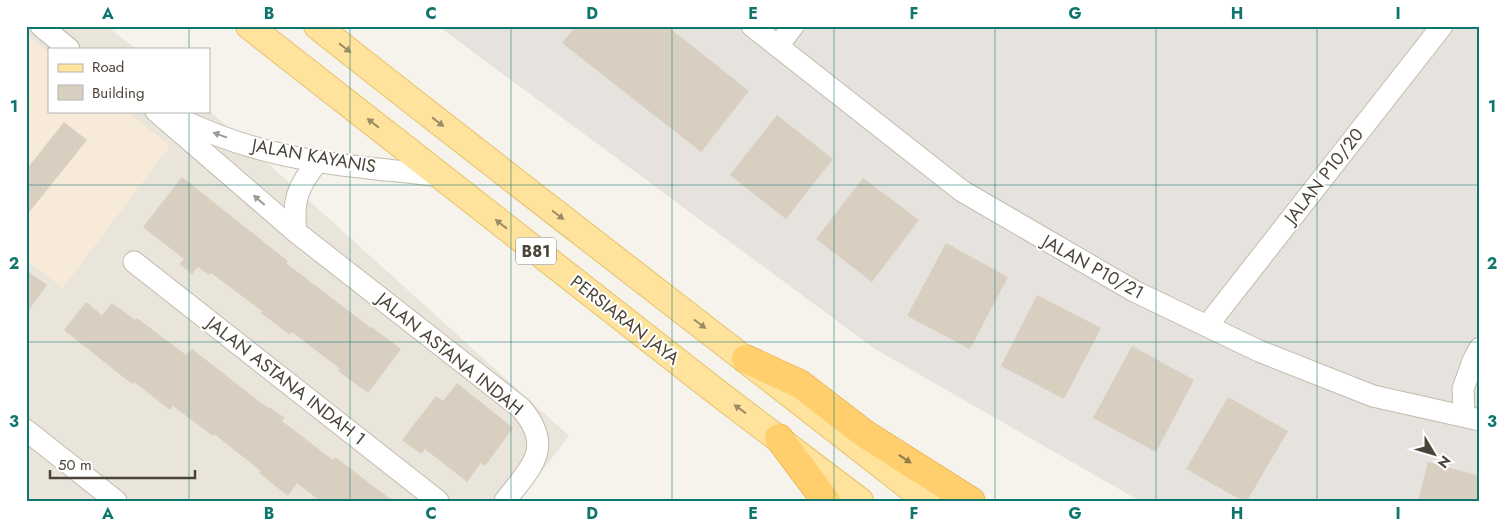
<svg xmlns="http://www.w3.org/2000/svg" width="1506" height="527" font-family="Jost,sans-serif">
<rect width="100%" height="100%" fill="#f6f3ec"/>
<path fill="#eae5da" d="M26,26H107L136,49H49V111L209,110L569,436L519,501H26Z"/>
<path fill="#f7ead8" d="M26,35L49,53V111H125L170,146L63,288L26,260Z"/>
<path fill="#e6e2dd" d="M438,26H1480V501H1140L875,349Z"/>
<g fill="#d8cfc1">
<path d="M576,26H667L749,91L701,152L562,43Z"/>
<path d="M777,115L833,159L786,219L730,175Z"/>
<path d="M64,122L87,140L26,216V170Z"/>
<path d="M182,177L288,261L286,263L371,328L372,327L401,349L368,393L338,371L340,369L292,332L290,335L261,313L262,311L211,273L209,275L198,267L192,274L179,264L184,259L143,227Z"/>
<path d="M863,178L919,220L872,282L816,239Z"/>
<path d="M946,243L1008,277L970,349L907,316Z"/>
<path d="M26,270L47,285L26,314Z"/>
<path d="M1037,295L1101,328L1064,399L1001,366Z"/>
<path d="M86,302L102,315L112,303L135,320L137,318L186,355L192,349L268,408L269,407L285,418L282,421L333,460L335,457L393,501H320L297,483L288,496L259,473L261,471L214,434L213,436L173,406L170,410L134,382L132,384L64,330Z"/>
<path d="M1132,346L1194,380L1156,452L1093,418Z"/>
<path d="M457,383L513,428L485,466L481,463L467,482L425,449L421,454L402,440L436,396L443,401Z"/>
<path d="M1228,397L1288,431L1247,501H1243L1186,469Z"/>
<path d="M1428,462L1480,476V501H1418Z"/>
</g>
<g fill="none" stroke-linecap="round" stroke-linejoin="round">
<defs>
<g id="minor">
<path d="M41,26L69,49"/>
<path d="M752,26L962,191L1134,291L1259,351L1373,396L1480,420"/>
<path d="M778,46L793,26"/>
<path d="M156,111L296,232L521,408C555,448 531,467 505,501"/>
<path d="M171,115C204,131 240,145 276,153C329,166 385,169 440,176"/>
<path d="M296,232C292,200 298,186 318,161"/>
<path d="M134,262L438,501"/>
<path d="M1207,326L1442,26"/>
<path d="M1464,416L1463,389L1473,361L1480,348"/>
<path d="M26,430L116,501"/>
</g>
<g id="major">
<path d="M249,26L714,390L860,501"/>
<path d="M317,26C519,186 724,342 927,501"/>
</g>
<g id="highway">
<path d="M746,359L800,384L865,434L971,501"/>
<path d="M779,438L826,501"/>
</g>
</defs>
<use href="#minor" stroke="#c2bbae" stroke-width="23"/>
<use href="#major" stroke="#e6c16a" stroke-width="28"/>
<use href="#highway" stroke="#e0a43c" stroke-width="29"/>
<use href="#minor" stroke="#fff" stroke-width="21"/>
<use href="#major" stroke="#ffe39c" stroke-width="26"/>
<use href="#highway" stroke="#ffcf6e" stroke-width="28"/>
</g>
<defs><path id="oneway-solid" d="M-6-.8H1V-3.2L6.5 0L1 3.2V.8H-6Z" transform="scale(1.25)"/></defs>
<g fill="#9c8c66">
<use href="#oneway-solid" transform="translate(345 48) rotate(38)"/>
<use href="#oneway-solid" transform="translate(438 122) rotate(38)"/>
<use href="#oneway-solid" transform="translate(373 123) rotate(-142)"/>
<use href="#oneway-solid" transform="translate(558 215) rotate(37)"/>
<use href="#oneway-solid" transform="translate(501 224) rotate(-142)"/>
<use href="#oneway-solid" transform="translate(700 324) rotate(37)"/>
<use href="#oneway-solid" transform="translate(740 409) rotate(-144)"/>
</g>
<g fill="#9c9892">
<use href="#oneway-solid" transform="translate(220 135) rotate(-160)"/>
<use href="#oneway-solid" transform="translate(259 200) rotate(-139)"/>
</g>
<use fill="#937c4e" href="#oneway-solid" transform="translate(905 459) rotate(33)"/>
<path fill="none" stroke="#0f766e" stroke-width="1" stroke-opacity="0.55" d="M189,26V49M350,26V501M511,26V501M672,26V501M834,26V501M995,26V501M1156,26V501M1317,26V501M189,111V501M26,185H1480M26,342H1480"/>
<g text-anchor="middle" stroke-width="4" stroke-linejoin="round" paint-order="stroke">
<rect fill="#fff" stroke="#817c74" stroke-width="1" x="516" y="237.5" width="40" height="27" rx="4"/>
<g font-size="16" font-weight="bold" fill="#4b4439">
<text x="536" y="257">B81</text>
</g>
<g font-size="18" fill="#4b4439" stroke="#fff">
<text transform="translate(314 156) rotate(10)" y="6">JALAN KAYANIS</text>
<text transform="translate(1324 176) rotate(-52)" y="6">JALAN P10/20</text>
<text transform="translate(1093 267) rotate(29)" y="6">JALAN P10/21</text>
<text transform="translate(625 320) rotate(38)" y="6">PERSIARAN JAYA</text>
<text transform="translate(450 354) rotate(39)" y="6">JALAN ASTANA INDAH</text>
<text transform="translate(286 381) rotate(38)" y="6">JALAN ASTANA INDAH 1</text>
</g>
</g>
<rect width="1506" height="527" fill="none" stroke="#ffffff" stroke-width="55"/>
<rect x="48" y="48" width="162" height="65" fill="#ffffff" stroke="#b7b4b0"/>
<rect x="58" y="64" width="25" height="8" fill="#ffe39c" stroke="#b7b4b0"/>
<text x="92" y="72" font-size="15" fill="#4b4439">Road</text>
<rect x="58" y="85" width="25" height="15" fill="#d8cfc1" stroke="#b7b4b0"/>
<text x="92" y="98" font-size="15" fill="#4b4439">Building</text>
<g transform="translate(1434 454) rotate(128)" stroke="#ffffff" stroke-width="4" paint-order="stroke">
<path d="M0-4L9 19L0 12L-9 19Z" fill="#4b4439"/>
<text y="-8" font-size="14" font-weight="bold" text-anchor="middle" fill="#4b4439">N</text>
</g>
<path d="M50 470v8h145v-8" fill="none" stroke="#4b4439" stroke-width="2.5"/>
<text x="58" y="470" font-size="15" fill="#4b4439" stroke="#ffffff" stroke-width="4" paint-order="stroke">50 m</text>
<rect x="28" y="28" width="1450" height="472" fill="none" stroke="#0f766e" stroke-width="2"/>
<g font-size="16" text-anchor="middle" font-weight="bold" fill="#0f766e">
<text x="108" y="19">A</text>
<text x="269" y="19">B</text>
<text x="431" y="19">C</text>
<text x="592" y="19">D</text>
<text x="753" y="19">E</text>
<text x="914" y="19">F</text>
<text x="1075" y="19">G</text>
<text x="1237" y="19">H</text>
<text x="1398" y="19">I</text>
<text x="14" y="112">1</text>
<text x="1492" y="112">1</text>
<text x="14" y="269">2</text>
<text x="1492" y="269">2</text>
<text x="14" y="427">3</text>
<text x="1492" y="427">3</text>
<text x="108" y="519">A</text>
<text x="269" y="519">B</text>
<text x="431" y="519">C</text>
<text x="592" y="519">D</text>
<text x="753" y="519">E</text>
<text x="914" y="519">F</text>
<text x="1075" y="519">G</text>
<text x="1237" y="519">H</text>
<text x="1398" y="519">I</text>
</g>
</svg>
